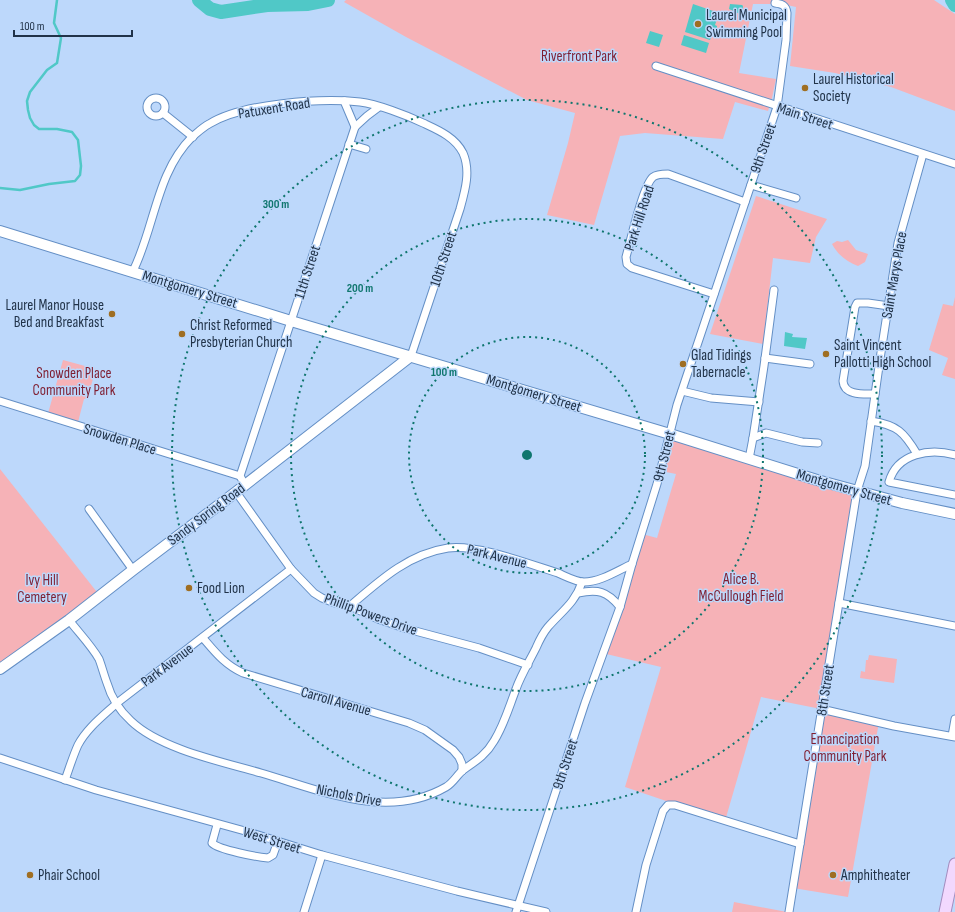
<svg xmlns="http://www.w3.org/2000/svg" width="955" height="912" font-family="'Sofia Sans Condensed',sans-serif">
<rect width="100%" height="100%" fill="#bdd8fb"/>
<g fill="#f6b2b7">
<path d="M346,0H934L955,14V111L891,87L835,73L790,66L796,7L782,4H753L739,73L776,79L772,98L768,111L735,102L723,139L645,133L620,136L594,225L547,215L568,143L575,113L527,100L406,37L344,2Z"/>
<path d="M756,196L827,219L816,237L810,263L773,258L763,344L710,334Z"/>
<path d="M848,240L856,250L868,254L865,262L858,266C847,262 838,255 832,244L837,241L842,242Z"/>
<path d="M955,297V379L942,375L948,358L929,350L943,304L953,306Z"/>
<path d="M63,360L96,369L87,399H84L77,426L47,417Z"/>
<path d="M670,434L857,491L821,709L879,722L848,897L793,888L821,709L761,697L725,821L625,787L661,667L602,653L642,534L657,538L676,474L661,471Z"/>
<path d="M0,469L100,596L0,669Z"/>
<path d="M869,655L897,659L894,683L860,678L861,671L865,672L866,660H868Z"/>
<path d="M734,902L787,912H732Z"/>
</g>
<g fill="#50c8c7">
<path d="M693,4L719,13L715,25L717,26V29H714L710,40L685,32Z"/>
<path d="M730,4L742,5L743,6L742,15L729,9Z"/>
<path d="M650,31L663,35L659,47L646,43Z"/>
<path d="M684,35L709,43L706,53L681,45Z"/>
<path d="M785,332L793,334L792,337L807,338L805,349L784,346Z"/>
</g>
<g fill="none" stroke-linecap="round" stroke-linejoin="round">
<path stroke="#50c8c7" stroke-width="2.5" d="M0,188L20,190L49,184L75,181L80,175L81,166L78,140L72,132L57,129H39L34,125L30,118L28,110L27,101L30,92L47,70L57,63L61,38L54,23L57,0"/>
<g stroke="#50c8c7" stroke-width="14">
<path d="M199,0L210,9L221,12L267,5L308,4L328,0"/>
<path d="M952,0L955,5"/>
</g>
<defs>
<g id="street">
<path d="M656,66L955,164"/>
<circle cx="156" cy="107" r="9"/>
<path d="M344,101L355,127"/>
<path d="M163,113L193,137"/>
<path d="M349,144L366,149"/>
<path d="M751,185L796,198"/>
<path d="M133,271C155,227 156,173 192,137C197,133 203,127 209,124C243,103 320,98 360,102C377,104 406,115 423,123C438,130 455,137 463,153C471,171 465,191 460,209L411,356"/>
<path d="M714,294L632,268L627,264L626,257C630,243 643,185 653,177C657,174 663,174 668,174L745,202"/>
<path d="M765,358L810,364"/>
<path d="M682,391L711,398L759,402"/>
<path d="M875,394C864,394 844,396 843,381L855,307L857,303H868L889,306"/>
<path d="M0,401L240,476"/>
<path d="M871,421C897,425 904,432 917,454"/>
<path d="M753,438L764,366L774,290"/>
<path d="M955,455C930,448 897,453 889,482L955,495"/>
<path d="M749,459L753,438L766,433L802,442L818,443"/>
<path d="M245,485L240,476L355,127L367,116L379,107"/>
<path d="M236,492L291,569L314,593L322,598L335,603L350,606L378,619L404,628L479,648L528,665"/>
<path d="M89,509L133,570"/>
<path d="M578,593C598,589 607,591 620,607"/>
<path d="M839,603L955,626"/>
<path d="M350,606C379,581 408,554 448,548C477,544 529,564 558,573C565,576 576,582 584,582C600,582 617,571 632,564"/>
<path d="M69,620C79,633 91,645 99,659C102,667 104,675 107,683C111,697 120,711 131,721C160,749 223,762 261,773C320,790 387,821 446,787C453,783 457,775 463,770C476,761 486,755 494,741C504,725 509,707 516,689C521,675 529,662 536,648C539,641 543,633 548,627C562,611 575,603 582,582"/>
<path d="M203,638C215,652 225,665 243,673L409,723L425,730L453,750L459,757L462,764V771"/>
<path d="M821,709L894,726L955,737"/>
<path d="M952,736L955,719"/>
<path d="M0,758L96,790L245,831L322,855L457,891L546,912"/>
<path d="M65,780C69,769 73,756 78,745C87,728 103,716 117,703L291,569"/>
<path d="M217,825L212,843C219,850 257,857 268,858L273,855L278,841"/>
<path d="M304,912L322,855"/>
<path d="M516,912L585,703L620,607L632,564L657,484L677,405L777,107L786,40L787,13C786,5 782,4 775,3"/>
<path d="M636,912L646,865L663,811L668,805H675L800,844"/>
<path d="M789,912L857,491L865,466L880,359L898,243L923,154"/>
</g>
<g id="secondary">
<path d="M0,231L291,321L670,434L817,480L902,503L955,514"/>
<path d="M0,669L69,620L133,570L236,492L411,356"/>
</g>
<path id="primary" d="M945,912L955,864"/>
</defs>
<use href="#street" stroke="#648fc5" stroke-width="9"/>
<use href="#secondary" stroke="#648fc5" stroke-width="12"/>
<use href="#primary" stroke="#a38dbf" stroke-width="13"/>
<use href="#street" stroke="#fff" stroke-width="7"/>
<use href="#secondary" stroke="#fff" stroke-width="10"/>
<use href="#primary" stroke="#f2d8fe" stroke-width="11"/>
</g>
<g fill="none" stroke="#0f766e" stroke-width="2" stroke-dasharray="2 4">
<circle cx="527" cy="455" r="118"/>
<circle cx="527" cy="455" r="236"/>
<circle cx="527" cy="455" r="355"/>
</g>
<g fill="#9f6e22" stroke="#bdd8fb" stroke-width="1.5">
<circle cx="698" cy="24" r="4"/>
<circle cx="805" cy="88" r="4"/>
<circle cx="112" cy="314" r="4"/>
<circle cx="182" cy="334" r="4"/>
<circle cx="826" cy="354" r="4"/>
<circle cx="683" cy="364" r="4"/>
<circle cx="189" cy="588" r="4"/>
<circle cx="30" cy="875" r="4"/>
<circle cx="833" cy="875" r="4"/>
</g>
<g text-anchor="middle" stroke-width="3" stroke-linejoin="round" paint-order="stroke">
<g font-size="15" fill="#213349" stroke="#bdd8fb" text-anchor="start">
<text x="706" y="20">Laurel Municipal<tspan x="706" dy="17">Swimming Pool</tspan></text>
<text x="813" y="84">Laurel Historical<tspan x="813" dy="17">Society</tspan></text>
<text x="104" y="310" text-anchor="end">Laurel Manor House<tspan x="104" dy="17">Bed and Breakfast</tspan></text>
<text x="190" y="330">Christ Reformed<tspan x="190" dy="17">Presbyterian Church</tspan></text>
<text x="834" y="350">Saint Vincent<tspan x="834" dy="17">Pallotti High School</tspan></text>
<text x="691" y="360">Glad Tidings<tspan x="691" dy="17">Tabernacle</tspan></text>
<text x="197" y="593">Food Lion</text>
<text x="38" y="880">Phair School</text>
<text x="841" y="880">Amphitheater</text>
</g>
<g font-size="15" fill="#7f1e31" stroke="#bdd8fb">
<text x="579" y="61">Riverfront Park</text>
<text x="74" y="378">Snowden Place<tspan x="74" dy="17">Community Park</tspan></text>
<text x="741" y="584">Alice B.<tspan x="741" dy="17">McCullough Field</tspan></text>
<text x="42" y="585">Ivy Hill<tspan x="42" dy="17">Cemetery</tspan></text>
<text x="845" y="744">Emancipation<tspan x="845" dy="17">Community Park</tspan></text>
</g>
<g font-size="15" fill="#213349" stroke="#bdd8fb">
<text transform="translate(274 108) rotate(-9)" y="5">Patuxent Road</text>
<text transform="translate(805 116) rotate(18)" y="5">Main Street</text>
<text transform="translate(763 148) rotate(-71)" y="5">9th Street</text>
<text transform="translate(639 218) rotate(-72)" y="5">Park Hill Road</text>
<text transform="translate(443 259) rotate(-72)" y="5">10th Street</text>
<text transform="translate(307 272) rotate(-72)" y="5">11th Street</text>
<text transform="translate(894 275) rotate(-80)" y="5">Saint Marys Place</text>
<text transform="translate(190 289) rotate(17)" y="5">Montgomery Street</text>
<text transform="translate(534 393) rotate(17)" y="5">Montgomery Street</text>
<text transform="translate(120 439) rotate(17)" y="5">Snowden Place</text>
<text transform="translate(664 456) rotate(-76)" y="5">9th Street</text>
<text transform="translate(844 487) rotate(16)" y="5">Montgomery Street</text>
<text transform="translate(206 514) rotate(-37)" y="5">Sandy Spring Road</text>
<text transform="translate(497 556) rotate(14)" y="5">Park Avenue</text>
<text transform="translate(371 614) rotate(20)" y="5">Phillip Powers Drive</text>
<text transform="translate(167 665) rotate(-37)" y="5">Park Avenue</text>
<text transform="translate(825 690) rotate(-81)" y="5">8th Street</text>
<text transform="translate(336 701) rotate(16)" y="5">Carroll Avenue</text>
<text transform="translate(565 764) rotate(-72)" y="5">9th Street</text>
<text transform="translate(349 795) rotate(11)" y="5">Nichols Drive</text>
<text transform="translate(272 840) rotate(17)" y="5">West Street</text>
</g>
</g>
<circle cx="527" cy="455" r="6" fill="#0f766e" stroke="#bdd8fb" stroke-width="2"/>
<g font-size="12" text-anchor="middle" font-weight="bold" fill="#0f766e" stroke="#bdd8fb" stroke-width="3" stroke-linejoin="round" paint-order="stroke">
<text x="276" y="208">300 m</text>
<text x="360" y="292">200 m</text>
<text x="444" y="376">100 m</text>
</g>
<path d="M14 30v6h118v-6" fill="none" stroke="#213349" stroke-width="2"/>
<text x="20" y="30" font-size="12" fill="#213349" stroke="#bdd8fb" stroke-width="3" paint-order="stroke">100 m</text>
</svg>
